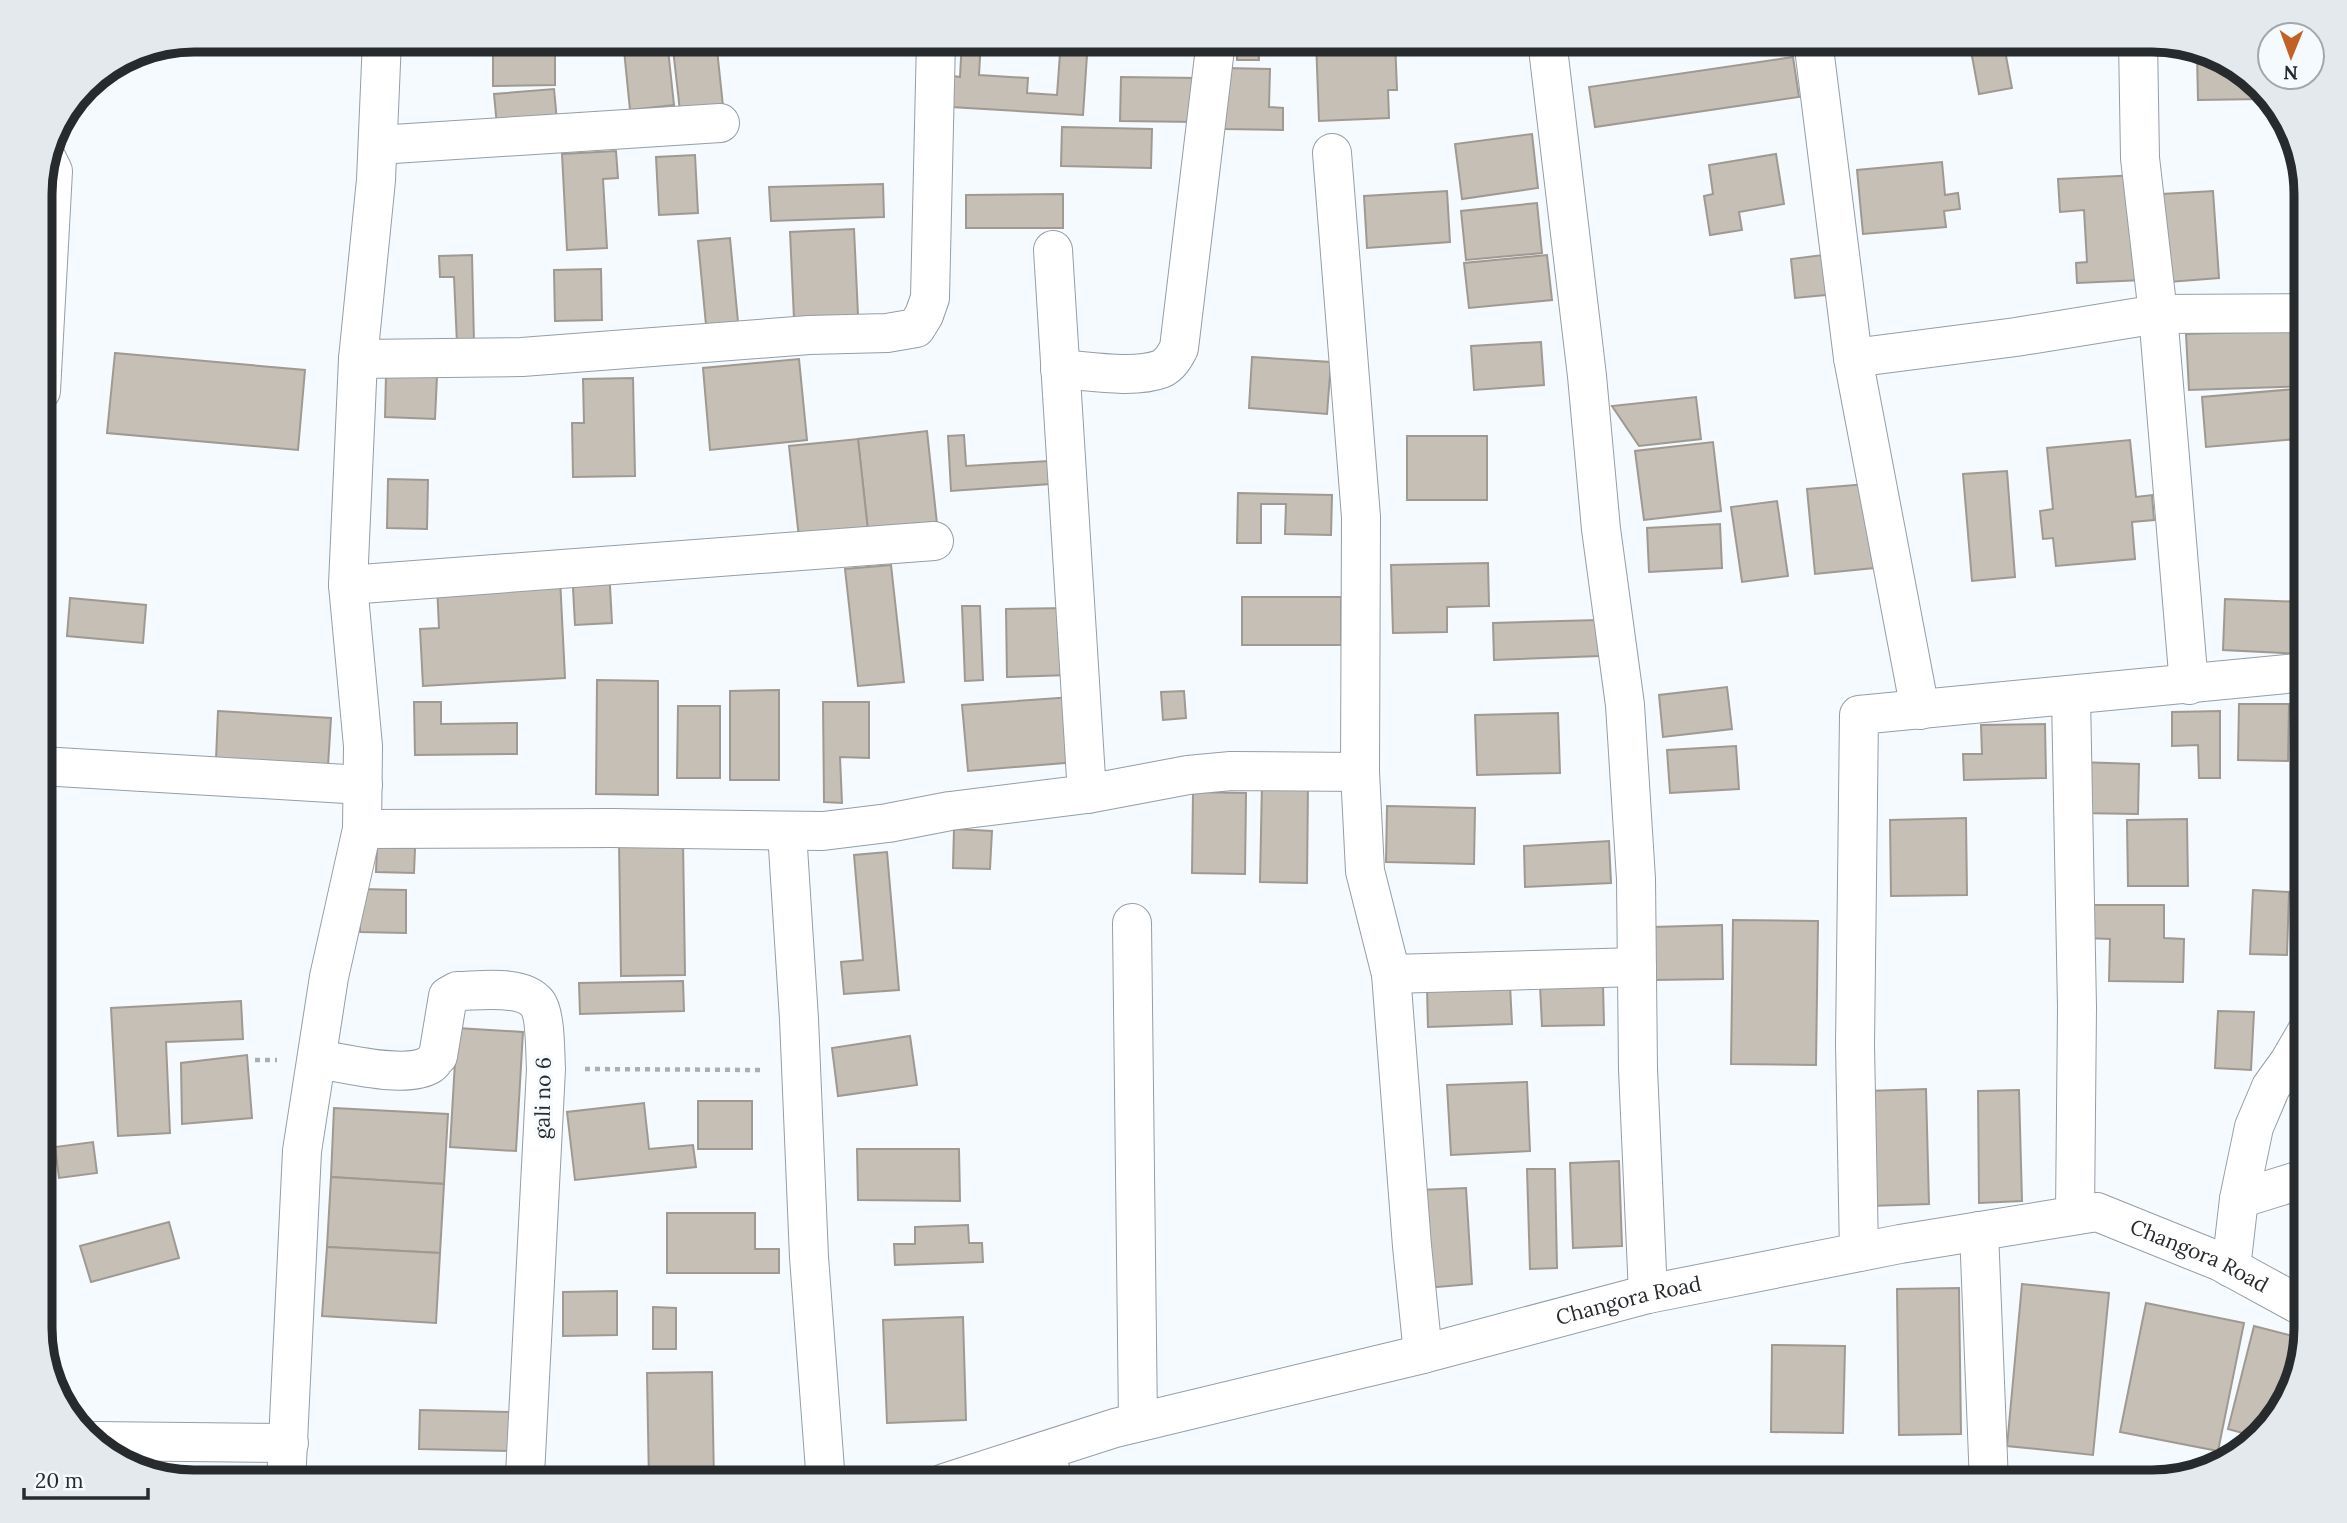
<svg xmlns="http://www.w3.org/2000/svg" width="2347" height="1523" font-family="Lora,serif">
<rect width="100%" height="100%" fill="#f4fafe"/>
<g fill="#c6bfb6" stroke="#a09991" stroke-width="2">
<path d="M493,40H555V85L493,86Z"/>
<path d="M623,40H667L674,105L630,110Z"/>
<path d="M672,40H716L723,106L680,111Z"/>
<path d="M962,40H981L979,75L1028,78L1027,93L1057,95L1061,40H1088L1083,115L951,107L953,76L960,77Z"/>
<path d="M1237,40H1258L1259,60H1237Z"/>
<path d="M1316,40H1395L1397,90H1388L1389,118L1319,121Z"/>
<path d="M1969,40H2003L2012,88L1979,94Z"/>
<path d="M2197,54L2238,66L2263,93V99L2198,100Z"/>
<path d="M1793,57L1799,97L1595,127L1589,87Z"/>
<path d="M1225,68L1270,69L1269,107L1283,108V130L1224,129Z"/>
<path d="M1121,77L1198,78L1197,122L1120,121Z"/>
<path d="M554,89L557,121L497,126L494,94Z"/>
<path d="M1062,127L1152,129L1151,168L1061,166Z"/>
<path d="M1532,134L1538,188L1462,199L1455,144Z"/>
<path d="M616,151L618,178L603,179L607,248L567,250L562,154Z"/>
<path d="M1776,154L1784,204L1739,212L1742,230L1710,235L1704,196L1713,194L1709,165Z"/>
<path d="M695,155L698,213L659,215L656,157Z"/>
<path d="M1942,162L1945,195L1958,193L1960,209L1944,211L1946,227L1863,234L1857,170Z"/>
<path d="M2138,175L2143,280L2077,283L2076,263L2087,262L2084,210L2060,212L2058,179Z"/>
<path d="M883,184L884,217L771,221L769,187Z"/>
<path d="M1447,191L1450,242L1367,248L1364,196Z"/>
<path d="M2213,191L2219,278L2169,282L2162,194Z"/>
<path d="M1063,194V228H966V195Z"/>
<path d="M1537,203L1542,253L1466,260L1461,211Z"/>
<path d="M854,229L858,315L794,319L790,232Z"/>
<path d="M730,238L738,322L706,325L698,241Z"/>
<path d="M1831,254L1836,294L1795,298L1791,259Z"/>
<path d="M472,255L474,343L457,344L454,277H440L439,256Z"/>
<path d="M1547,255L1552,300L1469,308L1464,263Z"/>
<path d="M601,269L602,320L555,321L554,270Z"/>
<path d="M2307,330V386L2189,390L2186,334Z"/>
<path d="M1541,342L1544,385L1474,390L1471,346Z"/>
<path d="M115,353L305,370L298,450L107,433Z"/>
<path d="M1252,357L1331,362L1327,414L1249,408Z"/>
<path d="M799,359L807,440L710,450L703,368Z"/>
<path d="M386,375L437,376L435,419L385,417Z"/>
<path d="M633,378L635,476L573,477L572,423H584L583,379Z"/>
<path d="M2307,388V438L2206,447L2202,397Z"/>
<path d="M1696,397L1701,439L1639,446L1612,406Z"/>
<path d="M927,431L937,524L868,531L858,439Z"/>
<path d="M964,435L966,466L1048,461L1050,484L951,491L948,436Z"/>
<rect x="1407" y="436" width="80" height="64"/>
<path d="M858,439L868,531L799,538L789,446Z"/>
<path d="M2130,440L2136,497L2152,495L2154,520L2132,522L2135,559L2056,566L2053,538L2043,539L2040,511L2053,509L2047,448Z"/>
<path d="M1713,442L1721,511L1644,520L1635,451Z"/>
<path d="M2007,471L2015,577L1972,581L1963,474Z"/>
<path d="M388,479L428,480L427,529L387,528Z"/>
<path d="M1867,484L1874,568L1815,574L1807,489Z"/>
<path d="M1238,493L1332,495L1331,535L1285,534L1286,504H1261V543H1237Z"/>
<path d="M1777,501L1788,576L1742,582L1731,507Z"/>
<path d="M1720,524L1722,568L1649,572L1647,528Z"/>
<path d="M1488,563L1489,606L1447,607V632L1393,633L1391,565Z"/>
<path d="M891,565L904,682L858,686L845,569Z"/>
<path d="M609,568L612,623L575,625L572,570Z"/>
<path d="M560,578L565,678L423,686L420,629L439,628L437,585Z"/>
<rect x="1242" y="597" width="99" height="48"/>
<path d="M70,598L146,605L143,643L67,636Z"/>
<path d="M2225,599L2303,602L2301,654L2223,650Z"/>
<path d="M962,606H980L983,680L965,681Z"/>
<path d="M1069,608L1070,675L1007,677L1006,609Z"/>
<path d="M1598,620L1600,656L1494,660L1493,623Z"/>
<path d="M597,680L658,681V795L596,794Z"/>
<path d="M1727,687L1732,729L1663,737L1659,695Z"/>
<path d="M779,690V780H730V691Z"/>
<path d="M1184,691L1186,718L1163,720L1161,692Z"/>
<path d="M1072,697L1077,762L968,771L962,705Z"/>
<path d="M414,702H441V724L517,723V754L415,755Z"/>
<path d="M823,702H869V758L840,757L842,803L824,802Z"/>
<path d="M2239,704H2289L2288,761L2238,760Z"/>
<path d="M678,706H720V778H677Z"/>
<path d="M218,711L331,718L328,766L216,760Z"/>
<path d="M2220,711V778H2199L2198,745L2172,746V712Z"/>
<path d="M1558,713L1560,773L1477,775L1475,715Z"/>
<path d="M2045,724L2046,778L1964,780L1963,754H1982L1981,725Z"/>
<path d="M1736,746L1739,789L1670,793L1667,750Z"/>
<path d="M2078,762L2139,764L2138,814L2077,813Z"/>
<path d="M1262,782H1308L1307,883L1260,882Z"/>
<path d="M1193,792L1246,793L1245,874L1192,873Z"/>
<path d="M1387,806L1475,808L1474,864L1386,862Z"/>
<path d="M1966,818L1967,895L1891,896L1890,820Z"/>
<path d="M2187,819L2188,886H2128L2127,820Z"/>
<path d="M954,829L992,831L990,869L953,868Z"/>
<path d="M683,840L685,975L621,976L619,841Z"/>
<path d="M1609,841L1611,883L1525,887L1524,846Z"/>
<path d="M377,847L415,848L414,873L376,872Z"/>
<path d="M887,852L899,990L844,994L841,962L863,960L854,855Z"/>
<path d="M360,889L406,890V933L360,932Z"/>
<path d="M2253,890L2289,892L2287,955L2250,954Z"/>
<path d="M2084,905H2164V938L2184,939L2183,982L2109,981L2110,939L2085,938Z"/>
<path d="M1733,920L1818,921L1816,1065L1731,1064Z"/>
<path d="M1722,925L1723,979L1653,980L1652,927Z"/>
<path d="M683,981L684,1011L580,1014L579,983Z"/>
<path d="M1510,985L1512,1024L1428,1027L1427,988Z"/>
<path d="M1603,985L1604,1025L1542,1026L1540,986Z"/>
<path d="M241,1001L243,1039L166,1042L170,1133L118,1136L111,1008Z"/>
<path d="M2218,1011L2254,1012L2251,1070L2215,1068Z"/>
<path d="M457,1028L523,1032L516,1151L450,1147Z"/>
<path d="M910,1036L917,1085L838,1096L832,1048Z"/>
<path d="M247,1055L252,1118L182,1124L181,1063Z"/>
<path d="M1527,1082L1530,1151L1451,1155L1447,1085Z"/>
<path d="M1926,1089L1929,1204L1870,1206L1867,1091Z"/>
<path d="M2019,1090L2022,1201L1979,1203L1978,1091Z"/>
<rect x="698" y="1101" width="54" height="48"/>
<path d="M644,1103L649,1149L693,1145L696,1167L575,1180L567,1112Z"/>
<path d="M334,1108L448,1114L444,1184L331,1177Z"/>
<path d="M93,1142L97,1173L59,1178L55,1147Z"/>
<path d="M857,1149H959L960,1201L858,1200Z"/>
<path d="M1619,1161L1622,1246L1573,1248L1570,1163Z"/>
<path d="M1527,1169H1555L1557,1268L1530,1269Z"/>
<path d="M331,1177L444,1184L440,1253L327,1247Z"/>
<path d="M1466,1188L1472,1284L1425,1288L1419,1190Z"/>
<path d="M667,1213H755V1249H779V1273H667Z"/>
<path d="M169,1222L179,1258L91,1282L80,1246Z"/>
<path d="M968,1225L969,1243H982L983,1262L895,1265L894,1244H915V1227Z"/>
<path d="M327,1247L440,1253L436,1323L322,1316Z"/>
<path d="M2022,1284L2109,1293L2093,1455L2007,1446Z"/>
<path d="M1959,1288L1961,1434L1899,1435L1897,1289Z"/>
<path d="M617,1291V1335L563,1336V1292Z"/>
<path d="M2146,1303L2244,1323L2218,1451L2120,1432Z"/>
<path d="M653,1307L676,1308V1349H653Z"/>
<path d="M963,1317L966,1420L887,1423L883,1320Z"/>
<path d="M2254,1326L2304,1339L2281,1414L2257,1437L2228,1429Z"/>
<path d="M1772,1345L1845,1346L1843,1433L1771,1432Z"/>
<path d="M712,1372L714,1483H649L647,1373Z"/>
<path d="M420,1410L513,1412L512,1451L419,1449Z"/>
</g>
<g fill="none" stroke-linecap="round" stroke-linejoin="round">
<defs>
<g id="minor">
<path d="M1547,40L1587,376L1601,529L1625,705L1636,879L1638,1069L1648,1294"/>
<path d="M1813,40L1853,358L1920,710"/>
<path d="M2138,40L2140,158L2158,314L2189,685"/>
<path d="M378,145L720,123"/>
<path d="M1332,153L1361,517L1360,772L1365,871L1391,974L1412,1246L1423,1354"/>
<path d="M1053,250L1087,794"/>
<path d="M1853,358L2016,337L2158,314L2307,313"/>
<path d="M358,359L522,357L809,335L887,333L916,328L924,315L930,298L936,40"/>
<path d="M1060,369C1089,371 1134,379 1161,369C1170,365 1175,356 1179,348L1216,40"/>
<path d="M41,391L53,171L47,159"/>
<path d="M348,585L934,541"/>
<path d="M2071,696L2077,1007L2075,1215"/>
<path d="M41,766L363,785"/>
<path d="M362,829L611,828L823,831L888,823L950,811L1087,794L1188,775L1231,771L1360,772"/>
<path d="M787,832L799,1019L809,1257L826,1483"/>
<path d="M1132,923L1138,1422"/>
<path d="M1391,974L1637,967"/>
<path d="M317,1059C344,1063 407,1080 431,1064C433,1063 436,1057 438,1056L448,996L457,991C478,991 522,984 537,1003C546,1014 545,1055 546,1069L525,1475"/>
<path d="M2239,1199L2307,1178"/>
<path d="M1979,1231L1989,1483"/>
<path d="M1859,1252L1855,1045L1859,715L2307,672"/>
<path d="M2231,1268L2239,1199L2254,1127L2271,1087L2289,1062L2307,1031"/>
<path d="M94,1441L289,1443"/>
<path d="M1045,1451L1054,1483"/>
<path d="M286,1483L302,1151L329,977L362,829L363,746L348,585L358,359L376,180L382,40"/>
</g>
<g id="tertiary">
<path id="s1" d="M944,1483L1115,1428L1423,1354L1648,1294L1900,1244L2097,1212L2221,1262L2307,1309"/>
</g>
</defs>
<use href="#minor" stroke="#959ea5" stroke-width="40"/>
<use href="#tertiary" stroke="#959ea5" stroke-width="40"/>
<g stroke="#a9aeb2" stroke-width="4.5" stroke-dasharray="5 5" stroke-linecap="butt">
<path d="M255,1060H277"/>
<path d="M585,1069L762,1070"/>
<path d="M326,1469L486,1474"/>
</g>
<use href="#minor" stroke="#fff" stroke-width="38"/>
<use href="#tertiary" stroke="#fff" stroke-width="38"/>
</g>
<g text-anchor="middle" stroke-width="6" stroke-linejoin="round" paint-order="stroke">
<g font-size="21" fill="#282b2e" stroke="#f4fafe">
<text transform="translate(543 1098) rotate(-89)" y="7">gali no 6</text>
<text dy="7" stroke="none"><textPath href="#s1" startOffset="1297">Changora Road</textPath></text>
<text dy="7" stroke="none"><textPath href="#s1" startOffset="709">Changora Road</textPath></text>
</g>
</g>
<path d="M0 0H2347V1523H0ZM194 52H2152A142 142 0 0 1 2294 194V1328A142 142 0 0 1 2152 1470H194A142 142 0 0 1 52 1328V194A142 142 0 0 1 194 52Z" fill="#e4e9ed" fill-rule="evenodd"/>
<path fill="none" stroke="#282b2e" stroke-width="9" d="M194 52H2152A142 142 0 0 1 2294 194V1328A142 142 0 0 1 2152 1470H194A142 142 0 0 1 52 1328V194A142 142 0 0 1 194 52Z"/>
<g transform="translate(2291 56) rotate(181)"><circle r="33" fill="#f4fafe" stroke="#a2a7ab" stroke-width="2"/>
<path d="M0-5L12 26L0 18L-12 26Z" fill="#c26025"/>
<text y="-10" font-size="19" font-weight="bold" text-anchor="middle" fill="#282b2e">N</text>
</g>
<path d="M24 1488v10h124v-10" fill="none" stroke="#282b2e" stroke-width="3.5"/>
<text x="35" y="1488" font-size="21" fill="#282b2e" stroke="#f4fafe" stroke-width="5" paint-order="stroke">20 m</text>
</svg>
